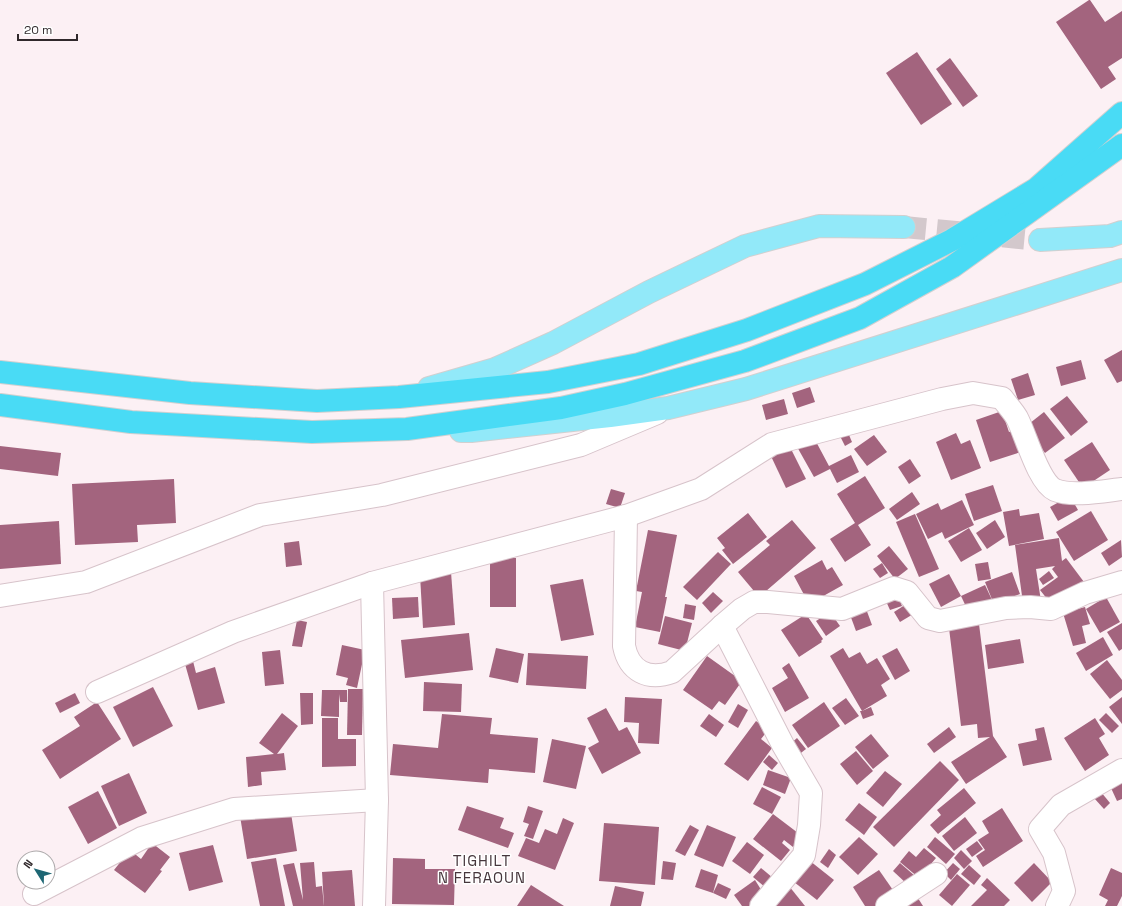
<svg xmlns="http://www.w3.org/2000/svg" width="1122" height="906" font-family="'Space Grotesk',sans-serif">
<rect width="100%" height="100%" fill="#fcf0f4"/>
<g fill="#a3647e">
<path d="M1089,0H1090L1105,22L1122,11V58L1108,67L1116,79L1101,89L1056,22Z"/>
<path d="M917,52L952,104L921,125L886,73Z"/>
<path d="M950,58L978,96L963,107L936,69Z"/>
<path d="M1122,350V381L1117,383L1104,360Z"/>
<path d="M1081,360L1086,379L1061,386L1056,367Z"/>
<path d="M1028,373L1035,395L1018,400L1011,379Z"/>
<path d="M810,387L815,402L797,408L792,393Z"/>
<path d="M1067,396L1088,422L1071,436L1050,409Z"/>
<path d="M784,399L788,414L766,420L762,405Z"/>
<path d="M1002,411L1009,432L1017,429L1024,451L990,462L976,420Z"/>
<path d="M1044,412L1065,438L1045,453L1025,427Z"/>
<path d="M846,428L852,442L845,446L838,432Z"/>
<path d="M956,433L961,444L970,440L981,468L951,480L936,442Z"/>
<path d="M874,435L887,452L867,466L854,449Z"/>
<path d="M813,436L829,466L851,455L859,472L837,483L830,469L814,477L796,445Z"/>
<path d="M1092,442L1110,470L1083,488L1064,460Z"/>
<path d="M789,445L806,479L786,488L770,454Z"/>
<path d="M0,446L61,453L58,476L0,469Z"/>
<path d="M910,459L921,476L909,484L898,467Z"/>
<path d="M865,476L885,508L858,525L871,545L845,562L830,539L855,523L837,494Z"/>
<path d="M174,479L176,523L137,525L138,542L75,545L72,484Z"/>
<path d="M993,485L1002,511L974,521L965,494Z"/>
<path d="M611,489L625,493L620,508L606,504Z"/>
<path d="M912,492L920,504L897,520L889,509Z"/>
<path d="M1070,496L1078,510L1058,521L1050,507Z"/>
<path d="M962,500L974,525L945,539L942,532L928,539L916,514L938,503L941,510Z"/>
<path d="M1019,509L1020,516L1039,513L1044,539L1009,546L1003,512Z"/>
<path d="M1091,511L1108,540L1074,561L1056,532Z"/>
<path d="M748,513L767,537L733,564L722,550L725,548L717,538Z"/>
<path d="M915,514L939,569L919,577L896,522Z"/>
<path d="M792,520L816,548L759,597L738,572L770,545L766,541Z"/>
<path d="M995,520L1005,537L987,549L976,533Z"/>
<path d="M59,521L61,564L0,569V525Z"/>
<path d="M969,528L982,550L961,562L948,541Z"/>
<path d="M648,530L677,535L665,597H667L660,632L635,627L642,592L636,591Z"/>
<path d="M1059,538L1062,561L1066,558L1084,582L1052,605L1040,590L1058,577L1052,569L1055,566L1036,569L1041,601L1023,603L1015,545Z"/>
<path d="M1121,540L1122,557L1109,566L1101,553Z"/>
<path d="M299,541L302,565L286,567L284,543Z"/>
<path d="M889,546L908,569L895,579L877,556Z"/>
<path d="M718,552L731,564L697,600L683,587Z"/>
<path d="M490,557L516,558V607H490Z"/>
<path d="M822,560L827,570L832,567L843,585L809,604L794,576Z"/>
<path d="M988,562L991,579L978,581L975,564Z"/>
<path d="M882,563L888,573L880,578L873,569Z"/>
<path d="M1049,571L1054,578L1043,585L1039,579Z"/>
<path d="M451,572L455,625L423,628L420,575Z"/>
<path d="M1012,572L1020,594L1007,599L995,607L985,582Z"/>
<path d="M949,574L961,596L941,607L929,584Z"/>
<path d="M583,579L594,635L561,641L550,585Z"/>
<path d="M985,585L993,602L969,613L961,596Z"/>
<path d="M713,592L723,601L711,613L702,603Z"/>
<path d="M898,595L902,606L890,610L885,599Z"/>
<path d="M418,597L419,617L393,619L392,598Z"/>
<path d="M1106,597L1120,622L1100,633L1086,609Z"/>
<path d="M908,603L915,613L900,622L894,612Z"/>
<path d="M685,604L696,606L694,620L683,618Z"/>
<path d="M865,606L872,625L856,631L849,612Z"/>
<path d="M1085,607L1090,624L1082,626L1086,643L1073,646L1063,613Z"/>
<path d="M830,612L840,626L826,636L816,621Z"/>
<path d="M806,614L823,639L821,641L822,642L799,657L781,630Z"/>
<path d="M665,616L692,623L685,651L658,644Z"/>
<path d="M978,616L993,736L1007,757L966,784L951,762L990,737L978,738L977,724L961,726L948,620Z"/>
<path d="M297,620L307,622L302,647L292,646Z"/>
<path d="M1122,623V649L1119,651L1107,632Z"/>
<path d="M469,633L473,670L405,678L401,640Z"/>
<path d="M1103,637L1113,655L1086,671L1076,653Z"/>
<path d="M1020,639L1024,663L988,669L985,645Z"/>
<path d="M342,645L365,650L357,688L346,685L348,678L336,675Z"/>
<path d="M496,648L524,654L518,683L489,677Z"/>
<path d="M843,648L849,658L860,652L867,664L877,658L890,679L881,685L887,696L862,711L871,707L874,715L863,719L860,711H862L830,656Z"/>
<path d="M897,648L910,671L895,680L882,656Z"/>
<path d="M280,650L284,684L265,686L262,652Z"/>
<path d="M528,653L588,656L586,689L526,685Z"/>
<path d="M707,656L742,681L725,705L719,701L712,710L683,690Z"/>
<path d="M1107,660L1122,680V690L1110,699L1090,674Z"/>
<path d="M193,661L196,673L215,667L225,703L198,710L185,664Z"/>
<path d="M789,663L809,698L785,712L772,688L788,678L782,668Z"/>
<path d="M424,682L462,684L461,712L423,711Z"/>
<path d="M153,687L173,726L133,747L113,707Z"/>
<path d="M348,689H363L362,735H347Z"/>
<path d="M322,690H347V702H340L339,694V717L321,716Z"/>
<path d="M75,693L80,703L60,713L55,703Z"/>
<path d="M300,693H313V724L301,725Z"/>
<path d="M625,697L662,699L659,744L638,743L639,723L624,722Z"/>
<path d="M1122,697V724L1109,707Z"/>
<path d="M846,698L859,716L845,725L832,708Z"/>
<path d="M97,702L121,739L60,779L42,750L80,726L74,717Z"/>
<path d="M824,702L840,726L808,748L792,725Z"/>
<path d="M738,704L748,710L738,728L728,722Z"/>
<path d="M606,708L619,731L627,727L641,753L602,774L588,748L599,742L587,718Z"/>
<path d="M282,713L298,726L277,754L284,753L286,770L261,772L262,785L248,787L246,757L274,754L259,743Z"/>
<path d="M1106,713L1119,726L1112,733L1099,720Z"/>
<path d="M442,714L492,718L490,734L538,738L535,773L489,769L488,783L390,775L393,744L438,748Z"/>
<path d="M709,714L724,725L716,737L700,726Z"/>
<path d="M322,718H338V739H356V766L322,767Z"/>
<path d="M1095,718L1105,734L1099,738L1109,755L1085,771L1064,738Z"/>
<path d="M756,721L768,730L761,739L772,748L748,781L724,764Z"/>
<path d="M949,727L956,737L934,753L927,744Z"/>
<path d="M1044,727L1052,760L1023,766L1018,744L1037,740L1035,729Z"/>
<path d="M871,734L889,756L873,769L855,747Z"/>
<path d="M797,738L806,749L797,756L789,745Z"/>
<path d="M552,739L586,746L576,789L543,782Z"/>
<path d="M856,751L873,771L857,785L840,764Z"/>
<path d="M769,755L778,763L772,770L763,762Z"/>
<path d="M940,761L959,780L894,847L873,827Z"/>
<path d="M768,770L791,778L785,794L763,785Z"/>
<path d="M885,771L902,784L883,807L866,793Z"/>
<path d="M129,773L147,813L119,826L101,786Z"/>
<path d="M1122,782V799L1117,801L1111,788Z"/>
<path d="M762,787L781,797L772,814L753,804Z"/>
<path d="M964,788L976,803L938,834L930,825L941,815L937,810Z"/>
<path d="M98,791L117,828L88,844L68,807Z"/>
<path d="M1101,792L1110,803L1104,809L1094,798Z"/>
<path d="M859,803L877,817L864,835L845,820Z"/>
<path d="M467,806L504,818L500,828L514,833L508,848L458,830Z"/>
<path d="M528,806L543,811L533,839L524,836L529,824L523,822Z"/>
<path d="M290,807L297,851L247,859L240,816Z"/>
<path d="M1002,808L1023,841L983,867L976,856L985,850L978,840L989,833L982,821Z"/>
<path d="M773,814L802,836L793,847L784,840L782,843L790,850L781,861L753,839Z"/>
<path d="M965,817L977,833L954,851L942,836Z"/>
<path d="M563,818L574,823L555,870L518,856L526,838L539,843L545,829L557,834Z"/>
<path d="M604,823L659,827L655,885L599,881Z"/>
<path d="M690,825L699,830L685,856L675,851Z"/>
<path d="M707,825L736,837L723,867L694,855Z"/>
<path d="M859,837L878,854L858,875L839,857Z"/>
<path d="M935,837L955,854L946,864L927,847Z"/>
<path d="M977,841L983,849L972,857L966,849Z"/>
<path d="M747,842L764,855L750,874L732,861Z"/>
<path d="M152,843L170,857L160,870L162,871L145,893L114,870L130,850L141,859Z"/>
<path d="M213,845L223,882L189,891L179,853Z"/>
<path d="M924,848L936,858L919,878L900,862L909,851L916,857Z"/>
<path d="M829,849L836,855L828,868L820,862Z"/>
<path d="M961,850L972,861L964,869L954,858Z"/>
<path d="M276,858L285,906H260L251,862Z"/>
<path d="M393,858L425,859V869H455L454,905L392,904Z"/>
<path d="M663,861L676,863L673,880L661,879Z"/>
<path d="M810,861L834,880L817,900L794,882Z"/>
<path d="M314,862L316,887L322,886L324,906H293L283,865L294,863L303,900L300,863Z"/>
<path d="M900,863L915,876L907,884L893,871Z"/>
<path d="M953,863L960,869L951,880L944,873Z"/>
<path d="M1034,863L1052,882L1032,902L1014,883Z"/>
<path d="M969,865L981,876L974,885L961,874Z"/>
<path d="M761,868L773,878L766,888L753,877Z"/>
<path d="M1111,868L1122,873V896L1117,906H1105L1108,900L1099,895Z"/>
<path d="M701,869L718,875L713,893L695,887Z"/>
<path d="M352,870L355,906H324L322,872Z"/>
<path d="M879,870L895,893L876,906H865L853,887Z"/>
<path d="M957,874L970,885L952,906L939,895Z"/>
<path d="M987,878L1010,900L1004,906H971L987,890L981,885Z"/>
<path d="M755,880L765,896L750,906H742L734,895Z"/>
<path d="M718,883L731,889L726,899L713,893Z"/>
<path d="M531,885L564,906H517Z"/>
<path d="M615,886L644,892L641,906H610Z"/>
<path d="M789,886L805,906H774Z"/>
<path d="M914,892L923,906H890Z"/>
</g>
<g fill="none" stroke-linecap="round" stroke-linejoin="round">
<path stroke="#d3c8cc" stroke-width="22" stroke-dasharray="22 11" stroke-linecap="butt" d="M904,227L1040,240"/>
<defs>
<g id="minor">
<path d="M626,516L624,646C629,671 648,681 672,672L722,626L742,609L754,602H768L842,609L894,588L907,592L928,618L940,621L1006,608L1030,607L1051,609L1085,593L1122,582"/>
<path d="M372,583L377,800L374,906"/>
<path d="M0,596L86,582L260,515L382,495L581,445L657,413"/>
<path d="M722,626L783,745L811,793L809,825L804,855L761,906"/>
<path d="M97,692L233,632L372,583L626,516L701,489L772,444L942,399L973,393L1002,398C1007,405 1013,411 1017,418C1026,435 1038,482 1055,490C1072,497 1104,491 1122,489"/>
<path d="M34,894L142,838L234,809L377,800"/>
<path d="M887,906L936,874"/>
<path d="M1057,906L1064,891L1054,853L1040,829L1061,805L1122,770"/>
</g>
<g id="major">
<path d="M1040,240L1110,236L1122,232"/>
<path d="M429,388L495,369L553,343L649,292L745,246L819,226L904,227"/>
<path d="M461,431H471L610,416L668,408L746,389L1122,270"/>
</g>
<g id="highway">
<path d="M0,372L190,393L317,401L399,397L548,382L639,364L747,330L865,284L952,240L1036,189L1122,113"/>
<path d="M0,405L131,422L312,432L407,429L561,408L625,394L745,361L860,318L952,267L1122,145"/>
</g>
</defs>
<use href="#minor" stroke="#d7c3ca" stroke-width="24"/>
<use href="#major" stroke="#d1d0d0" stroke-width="24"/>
<use href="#highway" stroke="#d1d0d0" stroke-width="24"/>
<use href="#minor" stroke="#fff" stroke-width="22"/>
<use href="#major" stroke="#92e9f9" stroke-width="22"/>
<use href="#highway" stroke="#49dbf5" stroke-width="22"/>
</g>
<g text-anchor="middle" stroke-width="3" stroke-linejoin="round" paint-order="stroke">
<g font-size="15" letter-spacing="1" fill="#46363c" stroke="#fff">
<text x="482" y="866">TIGHILT<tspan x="482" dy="17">N FERAOUN</tspan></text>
</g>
</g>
<g transform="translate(36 870) rotate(307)"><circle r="19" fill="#ffffff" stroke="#aca9aa"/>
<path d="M0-3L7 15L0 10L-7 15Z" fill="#1e6774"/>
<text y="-6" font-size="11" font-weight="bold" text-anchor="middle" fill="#30282b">N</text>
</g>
<path d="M18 34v6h59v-6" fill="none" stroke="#30282b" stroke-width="2"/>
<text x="24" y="34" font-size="12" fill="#30282b" stroke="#ffffff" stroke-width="3" paint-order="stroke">20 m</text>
</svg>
